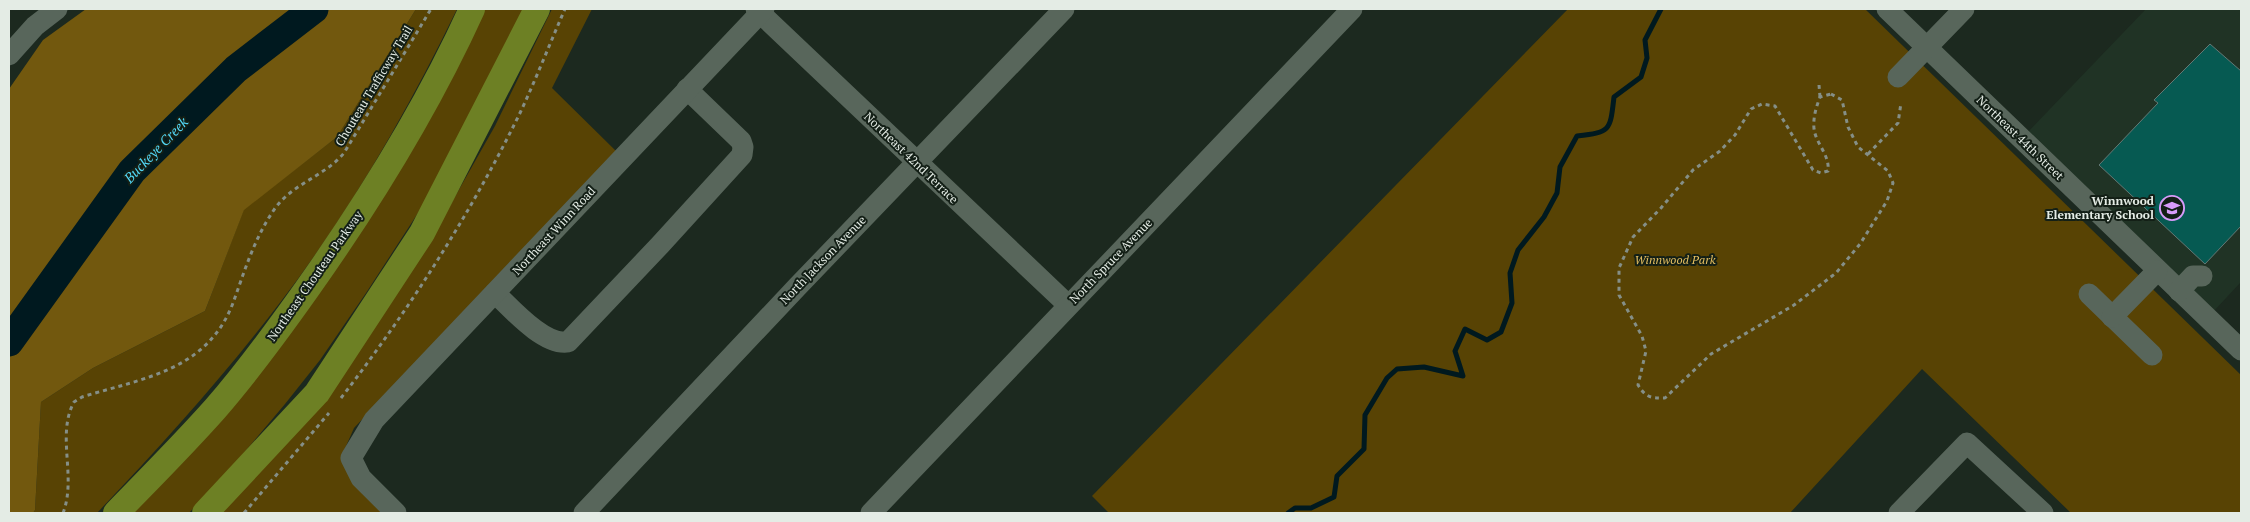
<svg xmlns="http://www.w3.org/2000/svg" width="2250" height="522" font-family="'PT Serif',serif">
<rect width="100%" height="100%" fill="#1c291f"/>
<path fill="#203325" d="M2146,9H2239L2241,10V282L2212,313L2025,135Z"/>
<g fill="#584304">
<path d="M416,9H457C408,110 351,210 282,300C225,375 162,445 97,513H33L35,510L41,402L93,368L205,311L244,209L337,137Z"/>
<path d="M483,9H525L429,196L366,293L320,360L285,404L242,455L189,513H128L182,458Z"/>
<path d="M552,9H592L552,88L617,152L354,428L343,453L384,513H222L427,246L495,126Z"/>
<path d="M1568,9H1865L2241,375V513H2071L1922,369L1790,513H1109L1092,496Z"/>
</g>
<path fill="#72580e" d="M86,9H416L337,137L244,210L205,311L93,368L41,402L35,510L33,513H9V89L43,40Z"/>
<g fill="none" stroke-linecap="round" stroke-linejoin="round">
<path stroke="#00191f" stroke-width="5" d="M1288,513L1295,508H1311L1334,497L1337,476L1364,449L1365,415L1387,378L1397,369L1424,367L1463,376L1455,351L1465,329L1487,340L1501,332L1512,303L1510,273L1518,250L1544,217L1557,193L1560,167L1577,136C1611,132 1610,131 1614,97L1641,77L1647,58L1645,40L1661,9"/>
<path stroke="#00191f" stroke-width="29" d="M9,342L132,171L236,69L314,9"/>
</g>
<path fill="#065a52" stroke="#637875" d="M2210,44L2241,71V226L2205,264L2099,165L2158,103L2154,100Z"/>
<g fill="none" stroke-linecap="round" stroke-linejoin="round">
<g stroke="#858f87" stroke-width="3" stroke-dasharray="4 4" stroke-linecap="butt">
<path d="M1819,85L1820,97"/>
<path d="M1831,94L1842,100L1848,127L1858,147L1888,171L1893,183L1887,201L1860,244L1836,273L1794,305L1711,354L1665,398C1651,398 1646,398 1638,385L1646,351L1642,336L1619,295V268L1633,237L1661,208L1693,170L1720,151L1735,135L1751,109L1762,104L1775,106L1813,170L1821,173L1828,171C1830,155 1816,144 1814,129C1813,117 1816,108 1820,97Z"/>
<path d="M1868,154L1898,123L1901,103"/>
<path d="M341,398C409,310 471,213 520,113C536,79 550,43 565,9"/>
<path d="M63,513C77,477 56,435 74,402L82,397C143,378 207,371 233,303C245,270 255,236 276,207C294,183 325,176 344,153L431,9"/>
<path d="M244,513L329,413"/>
</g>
<g stroke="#58665b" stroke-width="21">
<path d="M756,9L1068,305"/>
<path d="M1887,9L2241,350"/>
<path d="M9,55L35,26L57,9"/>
<path d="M1898,77L1964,9"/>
<path d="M2179,291L2193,276H2202"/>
<path d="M495,293C511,308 544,346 568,342L660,245L742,155L743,147L741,141L687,89"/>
<path d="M2089,294L2152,355"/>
<path d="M2112,317L2157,271"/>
<path d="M396,513L361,478L351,458L374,420L764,9"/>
<path d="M584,513L798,286L1064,9"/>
<path d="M871,513L1352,9"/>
<path d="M1899,513L1967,443L2043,513"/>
</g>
<g stroke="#6d8024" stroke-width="26">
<path d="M116,513C149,479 183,445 215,409C248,371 278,330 307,289C370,200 427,108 472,9"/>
<path d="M205,513L317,393L422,233L537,9"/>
</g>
</g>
<defs>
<symbol id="school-ring" viewBox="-11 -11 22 22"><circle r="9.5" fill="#131f16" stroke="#d79bf9" stroke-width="1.5"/><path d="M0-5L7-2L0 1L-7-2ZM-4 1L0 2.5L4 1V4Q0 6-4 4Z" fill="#d79bf9"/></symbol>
</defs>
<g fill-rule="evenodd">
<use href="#school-ring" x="2158" y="194" width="28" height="28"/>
</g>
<g text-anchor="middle" stroke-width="4" stroke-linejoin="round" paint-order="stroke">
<g font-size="12" fill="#e4ece5" stroke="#131f16">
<text transform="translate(374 86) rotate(-59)" y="4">Chouteau Trafficway Trail</text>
<text transform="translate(2020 138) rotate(44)" y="4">Northeast 44th Street</text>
<text transform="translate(911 158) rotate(44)" y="4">Northeast 42nd Terrace</text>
<text transform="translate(554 231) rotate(-47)" y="4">Northeast Winn Road</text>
<text transform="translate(823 260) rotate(-46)" y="4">North Jackson Avenue</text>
<text transform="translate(1111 261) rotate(-46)" y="4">North Spruce Avenue</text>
<text transform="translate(315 276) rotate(-55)" y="4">Northeast Chouteau Parkway</text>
</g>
<g font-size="12" font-weight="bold" fill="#e4ece5" stroke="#131f16" text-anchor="end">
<text x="2154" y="205">Winnwood<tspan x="2154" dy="14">Elementary School</tspan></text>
</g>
<g font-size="12" font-style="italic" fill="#e5bf61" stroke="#131f16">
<text x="1675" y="264">Winnwood Park</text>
</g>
<g font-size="14" font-style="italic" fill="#52d7f6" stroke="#131f16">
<text transform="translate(156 150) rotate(-46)" y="5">Buckeye Creek</text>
</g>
</g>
<rect width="2250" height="522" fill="none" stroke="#e4ece5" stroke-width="20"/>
</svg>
